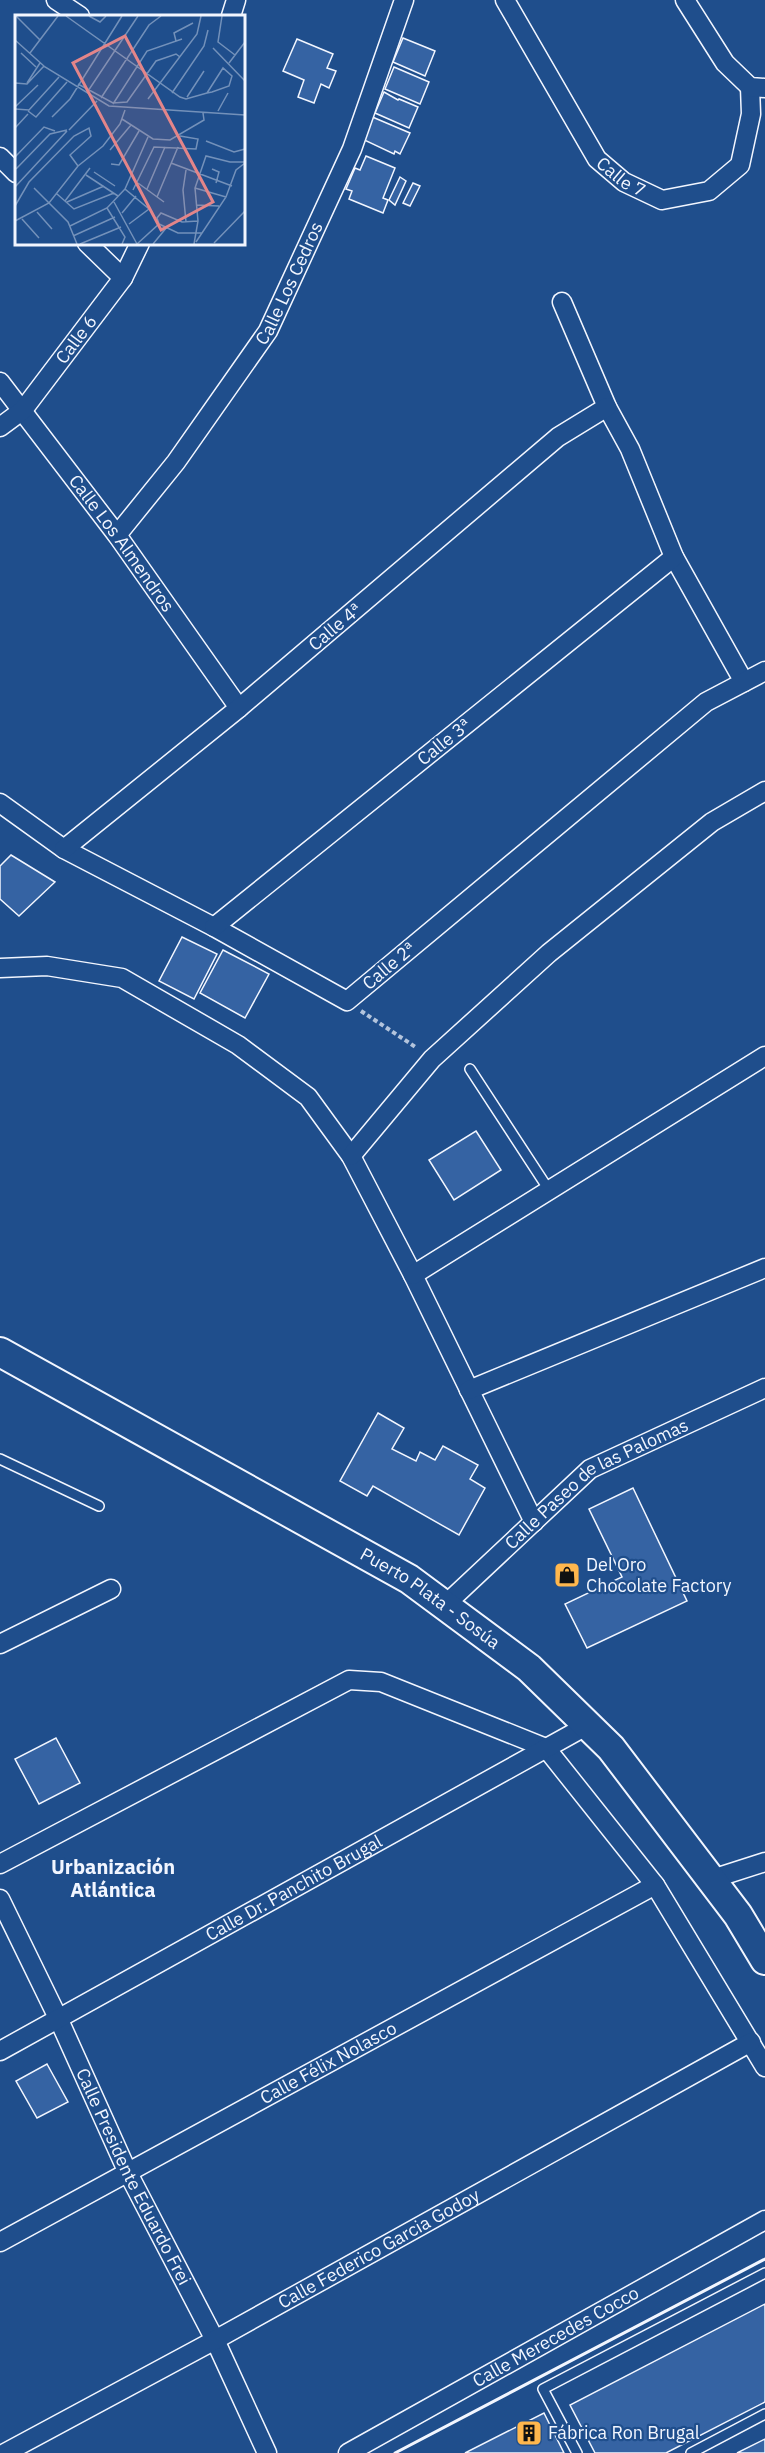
<svg xmlns="http://www.w3.org/2000/svg" width="765" height="2453" font-family="'IBM Plex Sans',sans-serif">
<rect width="100%" height="100%" fill="#1f4e8c"/>
<g fill="#3563a3" stroke="#f2f6ff" stroke-width="1.5">
<path d="M403,38L435,51L425,76L393,62Z"/>
<path d="M297,39L333,54L327,68L336,71L329,88L321,84L314,103L298,97L304,80L283,71Z"/>
<path d="M394,67L429,82L420,104L385,89Z"/>
<path d="M384,92L398,100L399,99L418,107L409,128L375,113Z"/>
<path d="M370,116L410,133L400,154L395,151L394,154L360,138Z"/>
<path d="M366,156L395,168L383,198L388,200L383,213L349,199L352,191L346,189L355,168L360,170Z"/>
<path d="M400,177L406,181L395,205L389,200Z"/>
<path d="M413,183L420,186L410,206L403,203Z"/>
<path d="M11,855L55,882L19,916L0,899V866Z"/>
<path d="M182,937L217,954L194,999L159,981Z"/>
<path d="M223,950L269,974L245,1018L200,993Z"/>
<path d="M476,1131L501,1170L454,1200L429,1160Z"/>
<path d="M378,1413L404,1428L392,1449L416,1461L420,1452L435,1460L443,1446L478,1465L470,1479L485,1488L459,1535L373,1486L367,1496L340,1481Z"/>
<path d="M633,1488L687,1601L587,1648L565,1604L622,1577L589,1509Z"/>
<path d="M56,1738L80,1783L39,1804L15,1759Z"/>
<path d="M47,2064L68,2102L37,2118L16,2081Z"/>
<path d="M765,2304V2402L666,2453H595L570,2405Z"/>
<path d="M544,2413L564,2453H465Z"/>
<path d="M765,2439V2453H737Z"/>
</g>
<g fill="none" stroke-linecap="round" stroke-linejoin="round">
<defs>
<g id="service">
<path d="M470,1069L549,1190"/>
<path d="M0,1459L99,1506"/>
<path d="M577,2453L543,2389L765,2273"/>
<path d="M691,2453L765,2414"/>
</g>
<g id="minor">
<path d="M56,0L80,16"/>
<path id="s1" d="M505,0L597,159L624,182L662,200L709,191L740,165L751,114L750,87"/>
<path d="M685,0L725,63L750,87L765,88"/>
<path d="M231,16L236,0"/>
<path d="M0,157L16,173"/>
<path d="M87,243L123,278"/>
<path d="M562,302L607,407L630,449L674,557L744,682"/>
<path id="s2" d="M0,382L117,535L239,708"/>
<path id="s3" d="M0,427L23,410L123,278L140,243"/>
<path id="s4" d="M117,535L176,462L268,331L352,149L404,0"/>
<path d="M0,803L64,849L214,927L347,1001L706,702L765,671"/>
<path d="M64,849L239,708L558,437L607,407"/>
<path d="M214,927L674,557"/>
<path d="M0,968L47,966L122,978L238,1045L308,1097L351,1156L413,1275L534,1522"/>
<path d="M351,1156L432,1059L549,953L712,822L765,791"/>
<path d="M413,1275L765,1056"/>
<path d="M469,1390L765,1268"/>
<path id="s5" d="M445,1605L590,1469L765,1388"/>
<path d="M0,1644L111,1589"/>
<path d="M0,1864L349,1680L381,1682L546,1748L655,1885L765,2067"/>
<path d="M712,1879L765,1862"/>
<path id="s6" d="M0,1899L59,2020L128,2173L215,2340L267,2453"/>
<path id="s7" d="M0,2051L588,1725"/>
<path id="s8" d="M0,2242L655,1885"/>
<path id="s9" d="M5,2453L215,2340L751,2042"/>
<path id="s10" d="M348,2453L765,2220"/>
</g>
<g id="primary">
<path id="s11" d="M0,1352L409,1579L529,1668L611,1748L738,1915L765,1960"/>
</g>
</defs>
<use href="#service" stroke="#f2f6ff" stroke-width="12"/>
<use href="#minor" stroke="#f2f6ff" stroke-width="21"/>
<use href="#primary" stroke="#f2f6ff" stroke-width="32"/>
<path stroke="#b3c4dc" stroke-width="4" stroke-dasharray="4.5 3" stroke-linecap="butt" d="M361,1011L417,1048"/>
<use href="#service" stroke="#1f4e8c" stroke-width="9"/>
<use href="#minor" stroke="#1f4e8c" stroke-width="18"/>
<use href="#primary" stroke="#1f4e8c" stroke-width="28"/>
<path stroke="#f2f6ff" stroke-width="3" d="M395,2453L765,2259"/>
</g>
<defs>
<symbol id="shop-square" viewBox="-11 -11 22 22"><rect x="-9" y="-9" width="18" height="18" rx="4" fill="#ffb74d" stroke="#1f4e8c"/><path d="M-5-2.5h2.3a2.7 3.5 0 0 1 5.4 0H5L5.5 6h-11ZM-1.5-2.5h3a1.5 2.3 0 0 0-3 0Z" fill="#111"/></symbol>
<symbol id="building-square" viewBox="-11 -11 22 22"><rect x="-9" y="-9" width="18" height="18" rx="4" fill="#ffb74d" stroke="#1f4e8c"/><path d="M-4-6H4V6H1V3H-1V6H-4ZM-2.5-4.3h1.7v1.8h-1.7ZM.8-4.3h1.7v1.8H.8ZM-2.5-1h1.7V.8h-1.7ZM.8-1h1.7V.8H.8Z" fill="#111"/></symbol>
</defs>
<g fill-rule="evenodd">
<use href="#shop-square" x="552" y="1560" width="30" height="30"/>
<use href="#building-square" x="514" y="2418" width="30" height="30"/>
</g>
<g text-anchor="middle" stroke-width="4.5" stroke-linejoin="round" paint-order="stroke">
<g font-size="18" fill="#f2f6ff" stroke="#1f4e8c">
<text dy="6" stroke="none"><textPath href="#s1" startOffset="214">Calle 7</textPath></text>
<text dy="6" stroke="none"><textPath href="#s4" startOffset="306">Calle Los Cedros</textPath></text>
<text dy="6" stroke="none"><textPath href="#s3" startOffset="117">Calle 6</textPath></text>
<text dy="6" stroke="none"><textPath href="#s2" startOffset="202">Calle Los Almendros</textPath></text>
<text transform="translate(335 627) rotate(-40)" y="6">Calle 4ª</text>
<text transform="translate(444 742) rotate(-39)" y="6">Calle 3ª</text>
<text transform="translate(389 966) rotate(-40)" y="6">Calle 2ª</text>
<text dy="6" stroke="none"><textPath href="#s5" startOffset="196">Calle Paseo de las Palomas</textPath></text>
<text dy="6" stroke="none"><textPath href="#s11" startOffset="496">Puerto Plata - Sosúa</textPath></text>
<text dy="6" stroke="none"><textPath href="#s7" startOffset="336">Calle Dr. Panchito Brugal</textPath></text>
<text dy="6" stroke="none"><textPath href="#s8" startOffset="374">Calle Félix Nolasco</textPath></text>
<text dy="6" stroke="none"><textPath href="#s6" startOffset="308">Calle Presidente Eduardo Frei</textPath></text>
<text dy="6" stroke="none"><textPath href="#s9" startOffset="426">Calle Federico Garcia Godoy</textPath></text>
<text dy="6" stroke="none"><textPath href="#s10" startOffset="238">Calle Merecedes Cocco</textPath></text>
</g>
<g font-size="18" fill="#f2f6ff" stroke="#1f4e8c" text-anchor="start">
<text x="586" y="1571">Del Oro<tspan x="586" dy="21">Chocolate Factory</tspan></text>
<text x="548" y="2439">Fábrica Ron Brugal</text>
</g>
<g font-size="20" font-weight="bold" fill="#f2f6ff" stroke="#1f4e8c">
<text x="113" y="1874">Urbanización<tspan x="113" dy="23">Atlántica</tspan></text>
</g>
</g>
<g transform="translate(15 15)">
<rect width="230" height="230" fill="#1f4e8c"/>
<path fill="none" stroke="#7391ba" stroke-width="1.5" d="M1,1L25,25M51,1L165,82L171,84L192,78L197,77L214,71L217,61L208,53L192,78M74,1L85,7L91,1M207,1L203,27L220,40M0,25L30,52L94,91L230,100M161,26L159,18L178,8M198,33L230,66M6,38L21,52M15,38L43,1M214,48L230,27M0,68L12,69L29,51M12,68L25,48M63,69L98,88L112,87L141,46L161,39L165,42M73,76L123,1M157,78L189,31L193,15M172,82L189,56M86,83L134,10L146,1M133,84L182,19L186,1M98,89L132,36L167,24M0,92L23,70M0,94L14,95L44,62M13,96L21,102L52,67M203,96L213,78M37,102L55,84L107,1M107,104L138,124L155,125L189,105L188,98M0,113L13,99M54,115L82,86M191,126L219,137L230,134M95,135L116,110M0,142L29,112L40,116M156,148L217,171M96,149L104,150L124,116M1,154L35,119L52,115M197,154L204,157L201,168M171,155L168,175L171,207M79,157L100,171M71,160L103,181M123,168L149,187M0,172L52,116M19,173L53,207L62,229M180,173L211,182M132,174L150,132M118,175L139,132L181,134L183,124L165,121M42,179L59,194L99,178M142,182L163,132M50,186L75,153M52,187L89,171M99,187L122,229M181,190L204,191M0,191L14,167L59,121L74,113L76,121L55,140L63,151M92,193L110,222L107,229M22,197L37,214M107,198L121,181M7,204L24,223M0,206L34,188L63,151L88,131L105,109L110,95M114,209L134,194L110,174L133,122M144,209L142,203L146,198L167,207L183,206M55,211L92,193L110,174M58,221L100,202M181,227L211,182L221,155L230,148M199,228L230,196M65,229L106,212M122,229L144,209L163,218H187M138,229L152,212M179,229L183,206L180,173L191,141L215,147H230"/>
<path fill="#e38589" fill-opacity="0.15" stroke="#e38589" stroke-width="3" d="M110,21L198,187L146,215L58,48Z"/>
<rect width="230" height="230" fill="none" stroke="#f2f6ff" stroke-width="3"/>
</g>
</svg>
